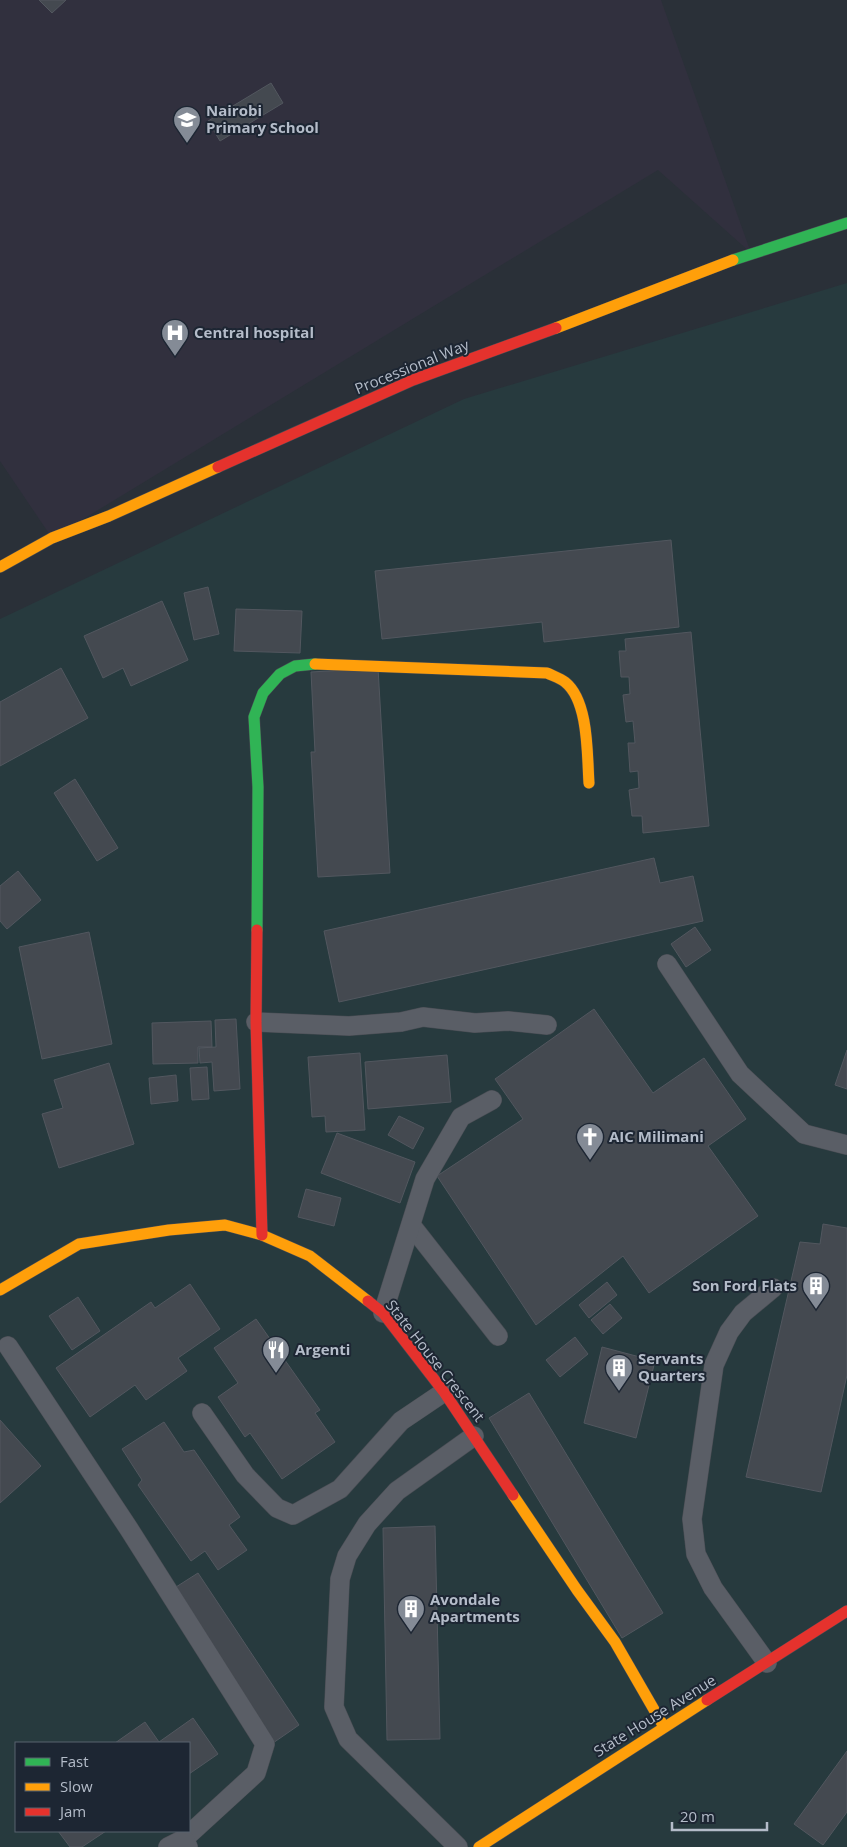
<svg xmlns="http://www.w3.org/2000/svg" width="847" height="1847" font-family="'Open Sans',sans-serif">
<rect width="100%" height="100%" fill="#2a3038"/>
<path fill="#31303e" d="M0,0H661L751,253L658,170L52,538L0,461Z"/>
<path fill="#273a3e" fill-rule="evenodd" d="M847,283V1847H0V619L464,399ZM16,1743H189V1831H16Z"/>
<g fill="#444950" stroke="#52575f">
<path d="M39,0H66L52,13Z"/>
<path d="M271,83L283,103L220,141L208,121Z"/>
<path d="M671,540L679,627L544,642L542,622L382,639L375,571Z"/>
<path d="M208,587L219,634L194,640L184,593Z"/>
<path d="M162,601L188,660L131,686L123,668L103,678L84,636Z"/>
<path d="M236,609L302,611L300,653L234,651Z"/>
<path d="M691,632L709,826L643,833L642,816H632L629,790L639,788L638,771L630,772L628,743H635L633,721L626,722L623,695L630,694L629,677H621L619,651H626L625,639Z"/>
<path d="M61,668L88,718L0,766V702Z"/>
<path d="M378,668L390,873L318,877L311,752H315L311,672Z"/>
<path d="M75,779L118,848L97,861L54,793Z"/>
<path d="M654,858L660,883L693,876L703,921L339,1002L324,931Z"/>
<path d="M18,871L41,900L7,929L0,921V886Z"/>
<path d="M695,927L711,950L686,967L671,944Z"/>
<path d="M89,932L112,1044L42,1059L19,947Z"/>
<path d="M594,1009L653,1093L704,1058L746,1119L708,1146L758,1216L649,1293L623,1256L536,1325L437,1176L523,1119L495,1079Z"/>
<path d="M236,1019L240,1089L214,1091L212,1062L200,1063L199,1048L216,1047L215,1020Z"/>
<path d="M211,1021L212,1047H198V1063L153,1064L152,1023Z"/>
<path d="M847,1050V1089L835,1085Z"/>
<path d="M360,1053L365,1130L326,1132L325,1116L312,1117L308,1057Z"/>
<path d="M447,1055L451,1102L368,1109L365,1062Z"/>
<path d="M109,1063L134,1144L59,1168L42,1114L63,1108L54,1080Z"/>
<path d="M207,1067L209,1099L192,1100L190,1068Z"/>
<path d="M176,1075L178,1101L151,1104L149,1078Z"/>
<path d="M399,1116L424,1128L413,1149L388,1135Z"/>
<path d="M337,1133L415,1162L400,1203L321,1173Z"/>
<path d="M306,1189L341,1198L334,1226L298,1217Z"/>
<path d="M823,1224L847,1228V1375L821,1492L746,1477L800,1242L820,1244Z"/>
<path d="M607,1282L617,1295L589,1318L579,1305Z"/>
<path d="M190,1284L220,1329L178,1358L187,1371L146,1400L135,1385L90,1417L56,1368L151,1302L155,1308Z"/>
<path d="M78,1297L100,1331L72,1350L49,1316Z"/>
<path d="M610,1304L622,1318L603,1334L591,1320Z"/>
<path d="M256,1319L320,1410L315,1413L335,1442L282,1479L250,1433L245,1437L218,1397L238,1383L214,1348Z"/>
<path d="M575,1337L588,1354L560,1377L546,1360Z"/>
<path d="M602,1347L655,1361L636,1438L584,1423Z"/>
<path d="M529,1393L663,1613L622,1638L489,1418Z"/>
<path d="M0,1420L41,1466L0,1503Z"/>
<path d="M164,1422L184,1452L194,1450L240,1517L229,1525L247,1550L218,1570L205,1551L191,1561L138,1485L142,1480L122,1449Z"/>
<path d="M435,1526L440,1739L387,1740L383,1528Z"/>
<path d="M198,1573L299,1725L273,1743L176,1587Z"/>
<path d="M193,1718L218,1754L189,1774V1743H115L145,1722L159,1742Z"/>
<path d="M847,1751V1812L823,1845L794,1824Z"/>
<path d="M58,1831H106L82,1847H70Z"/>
</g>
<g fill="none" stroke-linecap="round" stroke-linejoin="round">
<defs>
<g id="lane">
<path d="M667,964L740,1074L804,1134L847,1145"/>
<path d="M256,1022L349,1026L401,1022L423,1017L475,1023L508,1021L547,1025"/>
<path d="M411,1225L498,1336"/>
<path d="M383,1313L425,1179L461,1117L492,1100"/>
<path d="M8,1346L129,1529L265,1744L256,1773L184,1839"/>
<path d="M202,1413L245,1475L277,1508L293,1515L340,1489L401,1421L444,1392"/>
<path d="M767,1663L713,1588L696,1554L692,1519L714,1365L729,1332L743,1313L773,1288"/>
<path d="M168,1847L184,1839L188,1847"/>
<path d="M458,1847L348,1739L334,1707L340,1579L347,1556L367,1524L397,1491L474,1436"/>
</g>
<g id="fast">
<path d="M733,260L847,223"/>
<path d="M257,930L258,787L254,717L263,693L280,674L295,666L315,664"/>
</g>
<g id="slow">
<path d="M556,328L733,260"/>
<path d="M0,567L52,538L109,516L218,467"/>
<path d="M315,664L547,673C553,676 560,678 565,682C589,701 587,755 589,783"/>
<path d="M0,1290L79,1244L169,1230L225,1225L262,1235L310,1256L368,1301"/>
<path d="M513,1495L577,1590L615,1642L664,1727"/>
<path d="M479,1847L707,1700"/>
</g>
<g id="jam">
<path d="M218,467L413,380L556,328"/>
<path d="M257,930L256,1022L262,1235"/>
<path d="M368,1301L383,1313L444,1392L513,1495"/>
<path d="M707,1700L847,1611"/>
</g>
</defs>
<use href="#lane" stroke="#484c53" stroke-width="20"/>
<use href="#fast" stroke="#484c53" stroke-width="12"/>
<use href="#slow" stroke="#484c53" stroke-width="12"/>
<use href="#jam" stroke="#484c53" stroke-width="12"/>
<use href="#lane" stroke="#5a5e66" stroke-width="19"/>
<use href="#fast" stroke="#30b455" stroke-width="11"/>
<use href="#slow" stroke="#ff9f0a" stroke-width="11"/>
<use href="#jam" stroke="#e5322d" stroke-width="11"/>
</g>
<defs>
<symbol id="school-pin" viewBox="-11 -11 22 30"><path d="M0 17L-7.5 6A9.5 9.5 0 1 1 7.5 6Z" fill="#848b96" stroke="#1d2633"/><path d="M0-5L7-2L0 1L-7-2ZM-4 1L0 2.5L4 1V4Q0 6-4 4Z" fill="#fff"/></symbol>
<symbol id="hospital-pin" viewBox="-11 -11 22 30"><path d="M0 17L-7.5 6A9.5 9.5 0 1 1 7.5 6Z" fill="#848b96" stroke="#1d2633"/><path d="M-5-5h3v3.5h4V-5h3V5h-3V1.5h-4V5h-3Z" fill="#fff"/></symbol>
<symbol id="church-pin" viewBox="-11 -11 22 30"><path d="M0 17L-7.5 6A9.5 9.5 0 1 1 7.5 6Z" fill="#848b96" stroke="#1d2633"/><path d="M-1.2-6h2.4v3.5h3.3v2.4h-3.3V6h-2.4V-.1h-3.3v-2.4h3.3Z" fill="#fff"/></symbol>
<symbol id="building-pin" viewBox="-11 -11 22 30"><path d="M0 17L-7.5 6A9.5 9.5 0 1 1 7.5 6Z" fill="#848b96" stroke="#1d2633"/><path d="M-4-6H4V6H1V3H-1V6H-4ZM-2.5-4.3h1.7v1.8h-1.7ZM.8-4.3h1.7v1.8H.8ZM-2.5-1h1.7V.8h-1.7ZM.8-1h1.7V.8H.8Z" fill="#fff"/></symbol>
<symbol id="restaurant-pin" viewBox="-11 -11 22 30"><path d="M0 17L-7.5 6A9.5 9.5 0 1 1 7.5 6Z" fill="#848b96" stroke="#1d2633"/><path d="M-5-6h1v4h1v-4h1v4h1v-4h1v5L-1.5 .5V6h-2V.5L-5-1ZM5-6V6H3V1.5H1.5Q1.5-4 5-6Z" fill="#fff"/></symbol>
</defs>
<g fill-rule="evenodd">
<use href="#school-pin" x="171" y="104" width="32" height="43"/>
<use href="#hospital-pin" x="159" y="317" width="32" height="43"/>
<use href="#church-pin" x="574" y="1121" width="32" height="43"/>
<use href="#building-pin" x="800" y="1270" width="32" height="43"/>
<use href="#restaurant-pin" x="260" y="1334" width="32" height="43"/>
<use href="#building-pin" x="603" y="1352" width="32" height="43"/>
<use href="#building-pin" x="395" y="1593" width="32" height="43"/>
</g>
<g text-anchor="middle" stroke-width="4" stroke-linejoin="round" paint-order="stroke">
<g font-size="15" font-weight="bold" fill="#b4bcc9" stroke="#1d2633" text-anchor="start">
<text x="206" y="116">Nairobi<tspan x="206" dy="17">Primary School</tspan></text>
<text x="194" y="338">Central hospital</text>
<text x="609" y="1142">AIC Milimani</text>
<text x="797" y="1291" text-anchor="end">Son Ford Flats</text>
<text x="295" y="1355">Argenti</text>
<text x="638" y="1364">Servants<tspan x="638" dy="17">Quarters</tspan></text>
<text x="430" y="1605">Avondale<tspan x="430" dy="17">Apartments</tspan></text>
</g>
<g font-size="15" fill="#b4bcc9" stroke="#1d2633">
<text transform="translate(412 367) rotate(-22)" y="5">Processional Way</text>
<text transform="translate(435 1361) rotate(52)" y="5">State House Crescent</text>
<text transform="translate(655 1716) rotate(-32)" y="5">State House Avenue</text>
</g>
</g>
<rect x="15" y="1742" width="175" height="90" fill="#1d2633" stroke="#59626f"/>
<rect x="25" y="1758" width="25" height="8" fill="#30b455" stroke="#59626f"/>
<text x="60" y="1767" font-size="15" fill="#b4bcc9">Fast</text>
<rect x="25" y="1783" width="25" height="8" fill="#ff9f0a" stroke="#59626f"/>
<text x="60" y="1792" font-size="15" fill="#b4bcc9">Slow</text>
<rect x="25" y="1808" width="25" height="8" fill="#e5322d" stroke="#59626f"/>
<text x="60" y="1817" font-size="15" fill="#b4bcc9">Jam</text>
<path d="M672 1822v8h95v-8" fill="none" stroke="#b4bcc9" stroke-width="2.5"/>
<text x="680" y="1822" font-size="15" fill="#b4bcc9" stroke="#1d2633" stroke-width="4" paint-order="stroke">20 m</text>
</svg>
